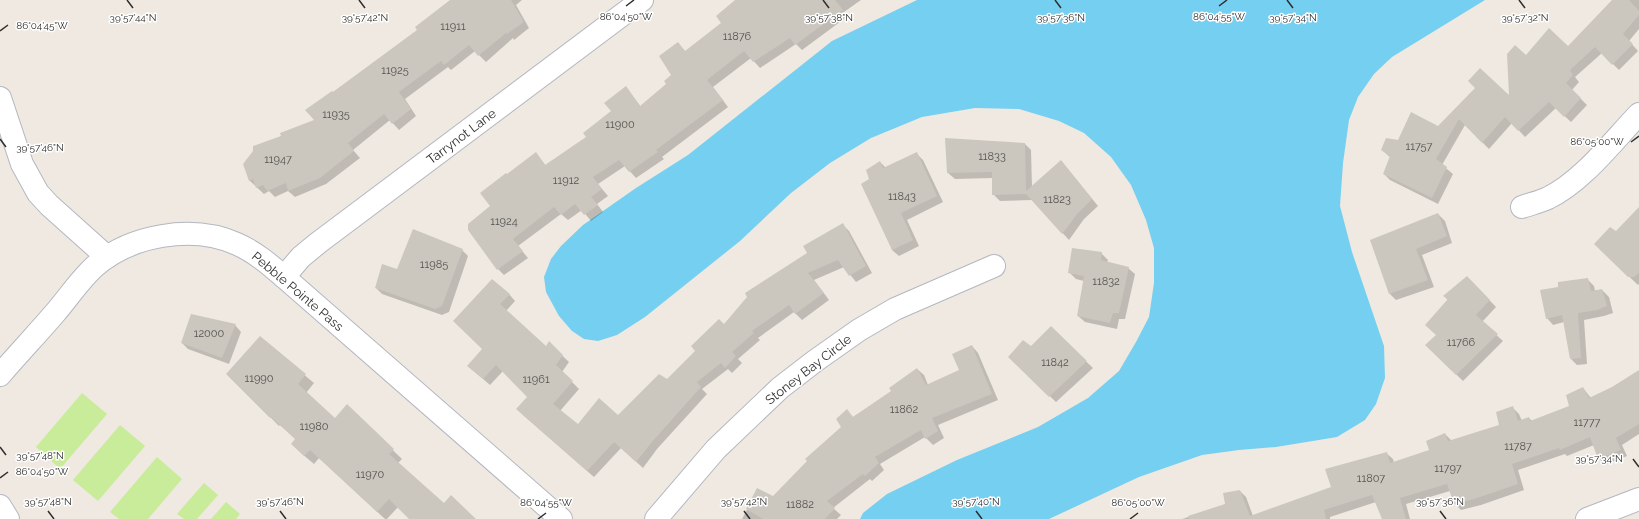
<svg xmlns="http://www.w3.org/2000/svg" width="1639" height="519" font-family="Raleway,sans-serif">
<rect width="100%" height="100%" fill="#efe9e1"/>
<g fill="#c9ec9a">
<path d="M82,393L107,414L60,469L36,447Z"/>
<path d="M120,425L145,446L98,501L73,480Z"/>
<path d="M157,457L182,479L148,519H119L110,512Z"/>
<path d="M204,483L218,495L197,519H184L177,514Z"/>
<path d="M226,502L240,514L236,519H211Z"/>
</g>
<path fill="#75cff0" d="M917,0H1485L1392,57L1374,74L1358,97L1349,120L1343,163L1340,206L1352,252L1384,346L1385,378L1376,404L1365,420L1337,437L1276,447L1239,450L1202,455L1139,477L1049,519H860L863,513L887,494L957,460L1038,427L1088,398L1119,371L1136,342L1149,317L1154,283V248L1146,220L1131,185L1111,157L1084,133L1059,121L1019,109L975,108L922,117L871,138L830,163L791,193L740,241L645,317L617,335L598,341L584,339L572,331L559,316L546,292L544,277L551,259L561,246L583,225L636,188L688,155L832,41Z"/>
<g fill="#0003">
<path d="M451,0H522L516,5L529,28L514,40L513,38L486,62L475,51L451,70L448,67L405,99L416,116L399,130L390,120L353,150L360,158L326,184L295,197L288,191L275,197L269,191L264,194L249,180L282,136L316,120L332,93L418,30Z"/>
<path d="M737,0H861L844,12L848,16L802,50L796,44L760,68L751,58L713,87L728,107L662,157L664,159L636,178L625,166L598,184L608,196L597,204L603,212L591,221L582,210L568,220L561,214L518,246L528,258L504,275L498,269L491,207L536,153L546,166L588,137L612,111L626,87L641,107L668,84L673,75L677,43L686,52L723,23Z"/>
<path d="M1613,0H1639V29L1629,41L1638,51L1619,70L1602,53L1575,77L1579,82L1572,90L1587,105L1571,122L1556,108L1525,137L1512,123L1489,149L1465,125L1442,165L1453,174L1438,204L1390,180L1384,174L1391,158L1382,150L1398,141L1439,127L1510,98L1526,57L1568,47Z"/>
<path d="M946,139L1025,144L1031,150L1032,187L1067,168L1098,206L1084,219L1069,240L1032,200L1000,201L993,194V178L955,179L948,173Z"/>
<path d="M917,154L923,160L943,202L907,220L919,246L899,256L892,250L870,179L880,162L886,168Z"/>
<path d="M1639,209V284L1638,285L1595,244L1616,233Z"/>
<path d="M1438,214L1445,221L1452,243L1422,255L1434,287L1396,300L1390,294L1372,241Z"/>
<path d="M842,224L849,231L872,273L856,282L844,267L814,280L829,300L802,320L794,312L758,338L760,340L738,359L742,363L732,373L728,369L702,389L707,394L657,449L643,468L621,448L594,477L523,415L528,397L503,371L490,385L475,372L484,349L454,321L509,294L515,301L506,311L546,347L549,343L569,362L562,372L579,389L560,411L578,425L618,416L667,380L724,325Z"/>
<path d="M462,250L468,256L449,312L442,315L382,294L376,288L398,270Z"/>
<path d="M1101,253L1108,260L1107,263L1128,268L1135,274L1125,319H1119L1117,329L1085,322L1078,316L1084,281L1076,279L1069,272Z"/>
<path d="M1587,279L1594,286L1595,291L1602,290L1609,297L1613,313L1604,316L1584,320L1587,364L1577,365L1571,359L1564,322L1553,325L1547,318L1559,288Z"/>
<path d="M1473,283L1496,307L1482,322L1503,341L1463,381L1426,345L1437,335L1448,300L1444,296Z"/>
<path d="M235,325L241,332L229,364L188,349L182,343Z"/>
<path d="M1051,328L1093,368L1056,402L1009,357L1031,348Z"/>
<path d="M260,338L314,383L306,393L335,419L347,406L402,459L398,463L444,505L474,519H411L398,507L387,519H385L319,458L314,464L301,453L296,439L280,425L279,426L228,374Z"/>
<path d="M972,346L978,353L998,400L938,425L944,438L933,445L925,437L880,464L884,470L872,481L870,479L833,508L841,515L837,519H742L758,489L773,497L853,417L892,392L917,369L924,375L928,385L960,371Z"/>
<path d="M1639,371V434L1622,445L1627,456L1605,465L1599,458L1594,445L1567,456L1565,454L1518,470L1524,490L1481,505L1461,510L1455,504L1450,491L1406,504L1410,519H1383L1376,502L1330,517V519H1182L1226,505L1240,491L1246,497L1253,516L1332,488L1386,453L1393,459L1394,463L1430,451L1445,434L1452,441L1500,425L1512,407L1519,414L1522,421L1529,418L1532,421L1571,406L1583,388L1591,398L1613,388Z"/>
</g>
<g fill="#cbc7bf">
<path d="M450,0H511L524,22L507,34L506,33L478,56L469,45L444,65L441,61L399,92L411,109L392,124L384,114L348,143L354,151L320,178L288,191L286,183L267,191L263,185L256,188L253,179L249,181L243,164L253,151V146L281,136L280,133L314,120L305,110L332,91L333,92L417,30L415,27Z"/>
<path d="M735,0H835L843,10L795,45L790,38L753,62L744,51L707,80L723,100L656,150L658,152L629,172L619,160L593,177L602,189L591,197L598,205L584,215L575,204L561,215L554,207L513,239L523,251L497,270L468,230V224L490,206L480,193L506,173L507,174L536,152L545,165L586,137L583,133L611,111L604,103L626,86L640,106L666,84L664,81L671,75L659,56L678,42L685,51L721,23L716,16Z"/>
<path d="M1612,0H1629L1639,11V15L1623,34L1633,44L1612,65L1595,47L1570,70L1573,75L1566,83L1581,98L1564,117L1549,102L1518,131L1505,117L1482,143L1459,119L1436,159L1447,167L1432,198L1383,174L1390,156L1381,150L1386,138L1398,140L1411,112L1438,126L1475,88L1468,81L1480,68L1509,95L1507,54L1515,45L1526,55L1549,28L1568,46Z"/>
<path d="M945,138L1025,143L1026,191L1061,160L1092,199L1078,213L1062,234L1026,194L992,195V172L947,173Z"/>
<path d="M917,152L937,196L901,213L913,240L892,250L861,184L869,179L866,170L880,161L883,168Z"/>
<path d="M1639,207V273L1634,277H1628L1594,244L1610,227L1616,231Z"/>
<path d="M1438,213L1447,236L1416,249L1428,280L1389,294L1370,240Z"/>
<path d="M843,223L866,266L849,276L838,260L808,273L824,293L795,314L789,305L752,331L754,333L732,352L736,356L725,368L721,363L697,382L701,387L651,443L636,462L614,442L587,471L516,409L527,397L496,365L483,379L467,366L482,349L453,321L492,279L510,294L500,304L546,346L549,341L563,355L556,365L573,381L553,404L578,424L599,398L618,415L659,374L667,379L695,351L691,346L719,319L724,324L747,297L745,293L807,253L803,246Z"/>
<path d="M413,229L463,249L442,306L435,309L375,288L382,264L397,269Z"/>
<path d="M1072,248L1102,252L1101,260L1129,267L1119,313H1113L1110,323L1077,316L1084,276L1068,273Z"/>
<path d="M1467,276L1490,300L1476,315L1498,334L1456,375L1425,345L1436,335L1425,325L1448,299L1443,296Z"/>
<path d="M1588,278L1591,291L1602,289L1607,306L1597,310L1578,313L1581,358L1570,359L1562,315L1546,319L1540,290L1558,287V282Z"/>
<path d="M191,314L236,324L222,358L181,343Z"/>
<path d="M1051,326L1087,361L1049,397L1008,357L1023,340L1031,346Z"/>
<path d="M260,336L306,374L298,384L335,418L347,404L394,449L389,454L444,503L451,495L476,519H409L389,499L377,512L310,450L304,456L291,444L295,439L271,417L270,418L226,374Z"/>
<path d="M972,345L992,394L932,418L938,431L925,439L921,430L875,457L879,463L865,476L863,474L827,501L835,508L825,519H763L746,509L757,488L773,496L807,461L805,459L841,427L836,419L847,409L853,417L891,391L889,388L917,368L926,385L959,370L952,354Z"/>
<path d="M1639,370V424L1616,438L1621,450L1598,459L1590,437L1560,450L1559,448L1512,464L1518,484L1474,499L1454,504L1447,484L1400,498L1406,519H1382L1372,495L1324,510L1326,519H1189L1188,516L1225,504L1223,493L1240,490L1250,516L1331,487L1325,469L1387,452L1390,463L1429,450L1426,441L1445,433L1448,441L1499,425L1496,412L1513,406L1518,421L1529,417L1530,421L1569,406L1566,395L1583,387L1589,398L1612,387Z"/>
</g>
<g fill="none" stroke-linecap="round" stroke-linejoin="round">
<defs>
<g id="minor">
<path d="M0,98L22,164L38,193L49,205L107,257"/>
<path d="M1522,207C1530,204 1540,202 1548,198C1582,182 1613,141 1639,114"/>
<path d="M284,277L301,257L318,243L642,0"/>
<path d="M0,375C18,354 37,334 55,313C68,298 79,281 94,267C130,235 192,224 237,244C255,252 269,264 284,277L561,519"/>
<path d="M0,506L8,519"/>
<path d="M656,519L716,449L780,388L815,361L859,330L895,309L994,266"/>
<path d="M1587,519L1639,499"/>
</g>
</defs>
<use href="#minor" stroke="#b4b7c1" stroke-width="24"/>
<use href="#minor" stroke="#fff" stroke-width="22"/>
</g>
<path fill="none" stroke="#2e2e2e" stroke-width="1.5" d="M127,0L133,8M359,0L365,8M823,0L829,8M1055,0L1061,8M1287,0L1293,8M1519,0L1525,8M626,6L634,0M1219,6L1227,0M0,31L8,25M0,139L6,147M1631,142L1639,136M0,447L6,455M1633,459L1639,467M0,478L8,472M48,511L54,519M280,511L286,519M744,511L750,519M976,511L982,519M1440,511L1446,519M538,519L546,513M1130,519L1138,513"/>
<g text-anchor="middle" stroke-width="3" stroke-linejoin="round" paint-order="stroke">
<g font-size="11" fill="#555452">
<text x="453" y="30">11911</text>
<text x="737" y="40">11876</text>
<text x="395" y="74">11925</text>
<text x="336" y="118">11935</text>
<text x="620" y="128">11900</text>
<text x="1419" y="150">11757</text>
<text x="992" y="160">11833</text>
<text x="278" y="163">11947</text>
<text x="566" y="184">11912</text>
<text x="902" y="200">11843</text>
<text x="1057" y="203">11823</text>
<text x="504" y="225">11924</text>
<text x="434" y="268">11985</text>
<text x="1106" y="285">11832</text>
<text x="209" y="337">12000</text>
<text x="1461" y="346">11766</text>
<text x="1055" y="366">11842</text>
<text x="259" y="382">11990</text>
<text x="536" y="383">11961</text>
<text x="904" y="413">11862</text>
<text x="1587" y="426">11777</text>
<text x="314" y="430">11980</text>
<text x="1518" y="450">11787</text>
<text x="1448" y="472">11797</text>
<text x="370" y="478">11970</text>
<text x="1371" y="482">11807</text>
<text x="800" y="508">11882</text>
</g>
<g font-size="13" fill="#2e2e2e" stroke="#fff">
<text transform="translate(461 136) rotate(-37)" y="5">Tarrynot Lane</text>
<text transform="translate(298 291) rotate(40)" y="5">Pebble Pointe Pass</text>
<text transform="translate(808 369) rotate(-38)" y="5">Stoney Bay Circle</text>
</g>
</g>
<g font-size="10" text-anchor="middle" fill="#2e2e2e" stroke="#fff" stroke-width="3" stroke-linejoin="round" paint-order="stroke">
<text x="626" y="20">86°04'50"W</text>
<text x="1219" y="20">86°04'55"W</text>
<text x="133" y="21">39°57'44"N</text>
<text x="365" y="21">39°57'42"N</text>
<text x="829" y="21">39°57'38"N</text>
<text x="1061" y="21">39°57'36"N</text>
<text x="1293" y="21">39°57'34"N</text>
<text x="1525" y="21">39°57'32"N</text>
<text x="42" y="29">86°04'45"W</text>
<text x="1597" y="145">86°05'00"W</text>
<text x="40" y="151">39°57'46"N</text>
<text x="40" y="459">39°57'48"N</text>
<text x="1599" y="462">39°57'34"N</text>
<text x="42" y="475">86°04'50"W</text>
<text x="48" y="505">39°57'48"N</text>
<text x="280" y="505">39°57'46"N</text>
<text x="744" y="505">39°57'42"N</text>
<text x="976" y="505">39°57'40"N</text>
<text x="1440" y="505">39°57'36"N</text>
<text x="546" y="506">86°04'55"W</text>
<text x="1138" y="506">86°05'00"W</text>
</g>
</svg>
